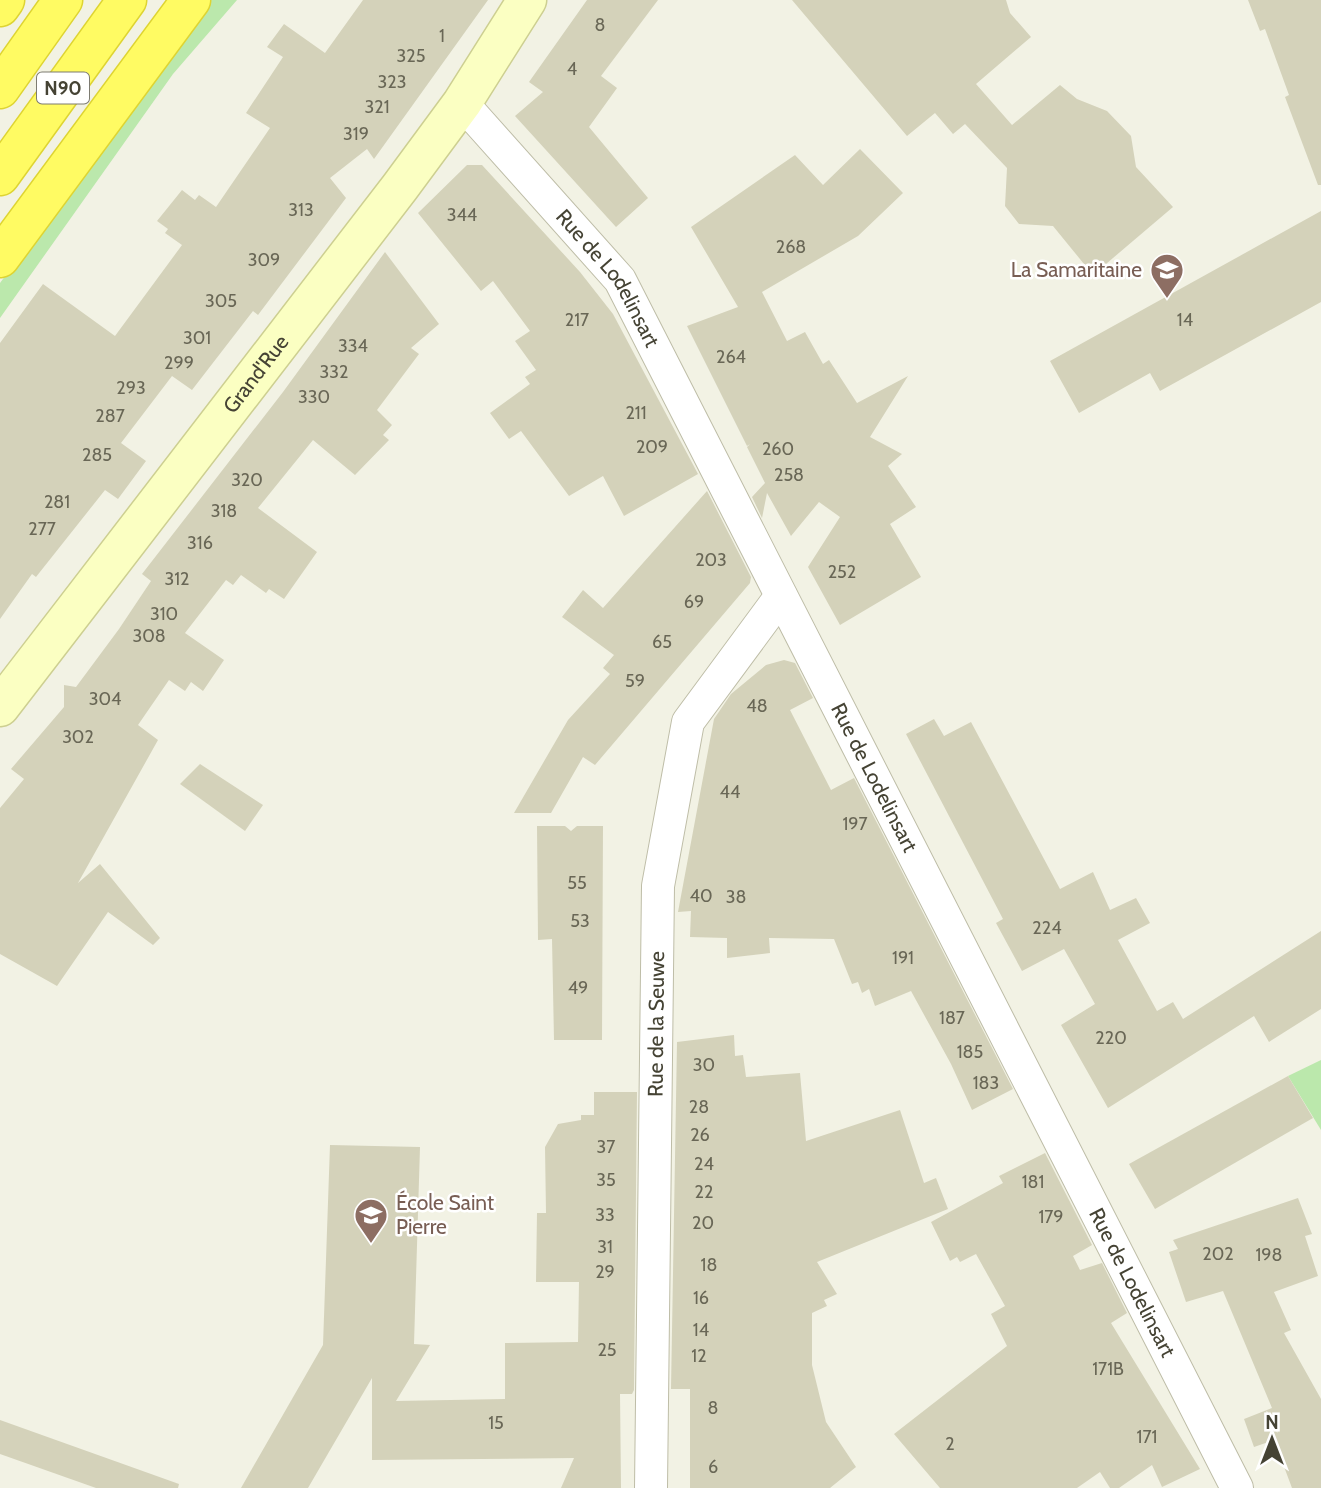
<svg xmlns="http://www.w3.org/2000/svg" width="1321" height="1488" font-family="Cabin,sans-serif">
<rect width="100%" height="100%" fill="#f2f2e4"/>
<g fill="#bbe8ac">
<path d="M211,0H237L173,74L0,318V283Z"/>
<path d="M1321,1060V1130L1288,1076Z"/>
</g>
<g fill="#d4d2ba">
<path d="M363,0H488L374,159L367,149L330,178L346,198L258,315L253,311L192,390L172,376L121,443L146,461L118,499L105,490L36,577L32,574L0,619V343L43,284L115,336L182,245L165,233L168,229L157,221L182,190L195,200L199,195L216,207L270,128L246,113L283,57L267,47L284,24L325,53Z"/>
<path d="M587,0H658L601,76L617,88L589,127L648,198L616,227L515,116L543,92L529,82Z"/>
<path d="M792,0H1006L1010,13L1031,37L976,84L1012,125L1060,85L1077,99L1107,111L1131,136L1136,167L1173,207L1093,275L1053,226L1019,224L1005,206L1007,168L965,124L953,134L935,113L907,136Z"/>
<path d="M1248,0H1321V185H1318L1285,97L1289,95L1265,29L1260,31Z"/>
<path d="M860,149L903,193L858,236L762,292L787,341L805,332L823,364L829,360L857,403L908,376L870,437L902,454L888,466L916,507L890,524L921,577L840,625L808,567L840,517L819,502L791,536L767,493L762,518L752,497L765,483L747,447L750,444L747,446L687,326L738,307L691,227L795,155L823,185Z"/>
<path d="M467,165H482L580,272L613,314L698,474L624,516L603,476L569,496L521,431L509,439L490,413L530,384L525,377L536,370L515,341L530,331L493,281L481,291L418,213Z"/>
<path d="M1321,211V302L1160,391L1150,373L1079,413L1050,361Z"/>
<path d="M385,252L439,324L411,348L419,354L377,410L392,425L383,435L389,440L355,475L313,440L258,508L317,552L284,599L269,589L266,593L241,575L233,585L226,580L185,633L224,660L203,691L191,682L185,691L169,680L138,725L158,740L78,883L100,864L160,938L153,945L108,912L57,986L0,954V808L24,779L11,769L64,707V685L76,687L119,629L151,581L142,574L283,392Z"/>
<path d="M707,491L751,577L750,583L595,765L583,757L551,813H514L568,720L610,674L603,668L614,655L562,617L583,590L603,608Z"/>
<path d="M784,660L795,663L813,698L790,710L831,790L854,778L1013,1089L972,1110L951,1064L911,991L875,1006L869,989L862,993L858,982L852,984L834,939L769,938L770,953L727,958V938L690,937L691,911L678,912L714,719L731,694L766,665Z"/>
<path d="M934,719L944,736L971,722L1060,889L1093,872L1110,910L1136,898L1150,923L1118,940L1157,1011L1173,1002L1183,1019L1321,931V1009L1269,1042L1254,1016L1108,1108L1061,1025L1095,1004L1064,949L1022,971L996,923L1003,919L906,734Z"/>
<path d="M200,764L263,805L245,831L180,784Z"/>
<path d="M537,826H565L571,831L577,826H603L602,1040H554L552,939L538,940Z"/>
<path d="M734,1035L735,1056L743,1055L746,1077L800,1073L806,1141L900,1110L924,1183L936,1178L948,1209L817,1262L837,1294L824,1300L827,1306L812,1313V1365L826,1422L856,1467L830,1488H690V1389H671L677,1042Z"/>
<path d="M1288,1076L1313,1118L1155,1209L1129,1164Z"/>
<path d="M594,1092H637L634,1390L632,1394H620L621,1488H561L574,1458L372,1460V1378L308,1488H241L323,1345L330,1145L420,1147L414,1344L430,1345L396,1401L505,1399V1343L578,1342L579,1282H536L537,1213H546L545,1147L558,1124L581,1120V1115H594Z"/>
<path d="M1045,1153L1092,1245L1073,1256L1080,1270L1102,1263L1127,1313L1111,1323L1200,1469L1162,1487L1152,1465L1119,1488H1110L1100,1472L1077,1488H940L894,1434L1007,1346L991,1314L1005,1306L976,1254L960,1262L957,1257L950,1261L931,1222L1003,1183L999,1176Z"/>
<path d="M1298,1198L1312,1234L1305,1236L1318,1276L1274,1292L1291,1330L1284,1333L1321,1399V1488H1292L1274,1440L1254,1447L1244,1419L1272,1408L1223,1291L1186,1302L1169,1252L1178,1249L1173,1240Z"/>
<path d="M0,1420L179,1484L178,1488H96L0,1454Z"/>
</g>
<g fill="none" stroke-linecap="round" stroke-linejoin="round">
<defs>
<g id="street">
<path id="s1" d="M462,103L620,280L1237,1488"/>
<path id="s2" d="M651,1488L658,886L688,722L781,596"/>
</g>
<g id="secondary">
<path id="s3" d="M0,707L400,187L462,103L527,0"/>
</g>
<g id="highway">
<path d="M0,7L5,0"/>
<path d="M0,89L63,0"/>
<path d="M0,176L127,0"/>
<path d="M0,258L191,0"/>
</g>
</defs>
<use href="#street" stroke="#bebda7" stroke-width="34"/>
<use href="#secondary" stroke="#cdcf91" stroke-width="41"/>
<use href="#highway" stroke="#ded432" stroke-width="41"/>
<use href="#street" stroke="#fff" stroke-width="32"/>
<use href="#secondary" stroke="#fbffc2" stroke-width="38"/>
<use href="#highway" stroke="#fffb63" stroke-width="38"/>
</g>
<defs>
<symbol id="school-pin" viewBox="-11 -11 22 30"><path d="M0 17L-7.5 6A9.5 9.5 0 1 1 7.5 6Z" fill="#8d6e63" stroke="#fff"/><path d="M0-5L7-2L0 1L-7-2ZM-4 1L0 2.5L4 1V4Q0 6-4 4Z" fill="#fff"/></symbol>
</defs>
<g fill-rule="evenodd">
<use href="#school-pin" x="1148" y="251" width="38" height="52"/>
<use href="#school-pin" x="352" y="1196" width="38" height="52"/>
</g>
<g text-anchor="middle" stroke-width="5" stroke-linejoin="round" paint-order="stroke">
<g font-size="18" fill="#696756">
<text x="600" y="31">8</text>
<text x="442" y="42">1</text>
<text x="411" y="62">325</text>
<text x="572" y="75">4</text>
<text x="392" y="88">323</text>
<text x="377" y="113">321</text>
<text x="356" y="140">319</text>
<text x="301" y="216">313</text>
<text x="462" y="221">344</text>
<text x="791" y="253">268</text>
<text x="264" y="266">309</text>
<text x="221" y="307">305</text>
<text x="577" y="326">217</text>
<text x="1185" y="326">14</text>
<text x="197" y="344">301</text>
<text x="353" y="352">334</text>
<text x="731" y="363">264</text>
<text x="179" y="369">299</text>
<text x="334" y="378">332</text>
<text x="131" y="394">293</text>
<text x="314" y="403">330</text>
<text x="636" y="419">211</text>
<text x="110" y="422">287</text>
<text x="652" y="453">209</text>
<text x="778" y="455">260</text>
<text x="97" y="461">285</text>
<text x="789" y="481">258</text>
<text x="247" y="486">320</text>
<text x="57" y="508">281</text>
<text x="224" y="517">318</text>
<text x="42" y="535">277</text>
<text x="200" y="549">316</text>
<text x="711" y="566">203</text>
<text x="842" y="578">252</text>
<text x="177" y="585">312</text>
<text x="694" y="608">69</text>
<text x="164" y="620">310</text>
<text x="149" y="642">308</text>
<text x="662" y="648">65</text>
<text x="635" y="687">59</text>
<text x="105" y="705">304</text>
<text x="757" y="712">48</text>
<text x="78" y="743">302</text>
<text x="730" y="798">44</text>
<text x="855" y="830">197</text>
<text x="577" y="889">55</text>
<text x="701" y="902">40</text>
<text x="736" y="903">38</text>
<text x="580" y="927">53</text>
<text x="1047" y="934">224</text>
<text x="903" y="964">191</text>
<text x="578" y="994">49</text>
<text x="952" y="1024">187</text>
<text x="1111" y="1044">220</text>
<text x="970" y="1058">185</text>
<text x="704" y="1071">30</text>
<text x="986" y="1089">183</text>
<text x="699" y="1113">28</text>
<text x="700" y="1141">26</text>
<text x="606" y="1153">37</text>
<text x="704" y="1170">24</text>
<text x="606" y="1186">35</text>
<text x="1033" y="1188">181</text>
<text x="704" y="1198">22</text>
<text x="605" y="1221">33</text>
<text x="1051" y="1223">179</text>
<text x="703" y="1229">20</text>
<text x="605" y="1253">31</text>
<text x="1218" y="1260">202</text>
<text x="1269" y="1261">198</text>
<text x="709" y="1271">18</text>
<text x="605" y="1278">29</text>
<text x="701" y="1304">16</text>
<text x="701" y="1336">14</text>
<text x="607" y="1356">25</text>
<text x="699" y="1362">12</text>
<text x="1108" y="1375">171B</text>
<text x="713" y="1414">8</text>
<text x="496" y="1429">15</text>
<text x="1147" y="1443">171</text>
<text x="950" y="1450">2</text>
<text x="713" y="1473">6</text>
</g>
<rect fill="#fff" stroke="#7d7b71" stroke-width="2" x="37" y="72.5" width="52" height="31" rx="5"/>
<g font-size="19" font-weight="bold" fill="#454334">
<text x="63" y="95">N90</text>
</g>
<g font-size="21" fill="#785e54" stroke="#fff" text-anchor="end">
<text x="1142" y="277">La Samaritaine</text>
<text x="396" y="1210" text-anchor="start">École Saint<tspan x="396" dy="24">Pierre</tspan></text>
</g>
<g font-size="21" fill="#454334" stroke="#fff">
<text dy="7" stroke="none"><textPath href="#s1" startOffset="229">Rue de Lodelinsart</textPath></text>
<text dy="7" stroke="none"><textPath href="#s3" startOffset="420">Grand'Rue</textPath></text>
<text dy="7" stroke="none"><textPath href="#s1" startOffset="796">Rue de Lodelinsart</textPath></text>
<text dy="7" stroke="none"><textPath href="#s2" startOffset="464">Rue de la Seuwe</textPath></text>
<text dy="7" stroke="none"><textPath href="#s1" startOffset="1363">Rue de Lodelinsart</textPath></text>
</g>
</g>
<g transform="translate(1272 1439)" stroke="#ffffff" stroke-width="5" paint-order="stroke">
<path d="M0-5L12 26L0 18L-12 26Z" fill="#454334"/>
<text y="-10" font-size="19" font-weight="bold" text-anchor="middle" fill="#454334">N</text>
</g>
</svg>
